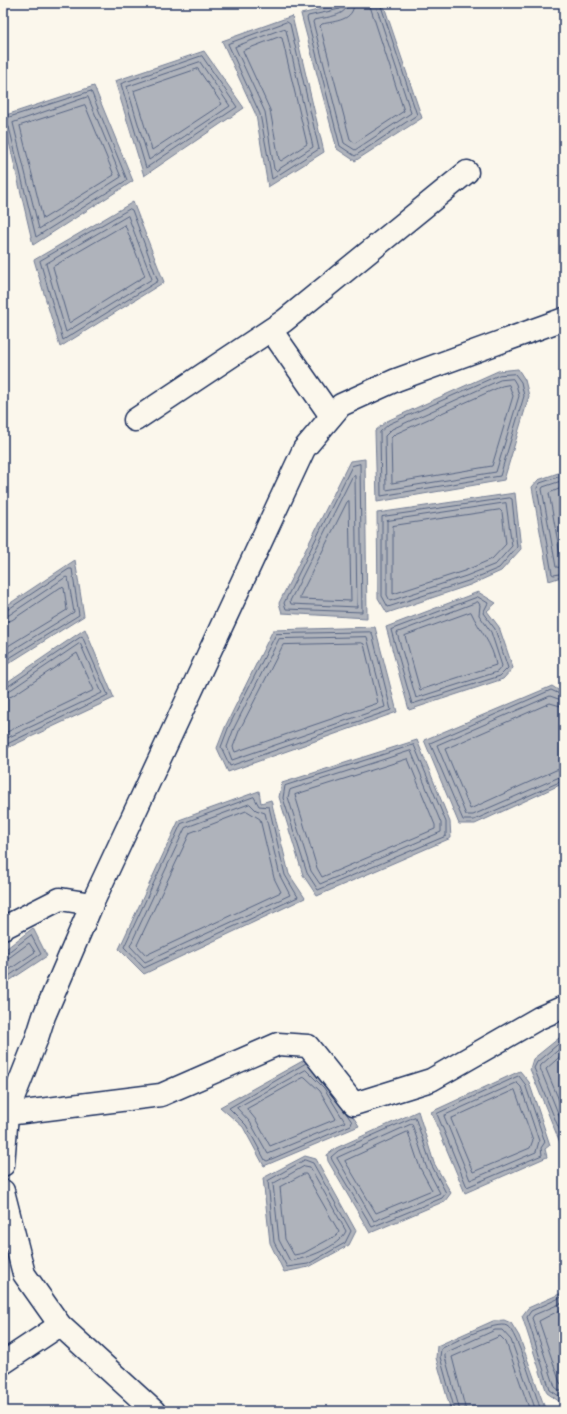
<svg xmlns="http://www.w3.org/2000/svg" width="567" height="1414" font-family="'Comic Neue',sans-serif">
<rect width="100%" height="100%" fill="#fbf7ec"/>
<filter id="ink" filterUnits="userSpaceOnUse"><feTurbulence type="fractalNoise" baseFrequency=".025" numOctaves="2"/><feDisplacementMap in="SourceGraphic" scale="8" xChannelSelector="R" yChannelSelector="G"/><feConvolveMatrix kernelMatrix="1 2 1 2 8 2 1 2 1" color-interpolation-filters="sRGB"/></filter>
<g filter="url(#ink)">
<g fill="#afb3bb" stroke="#747e96">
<path d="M347,3H383L422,118L355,161L337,149L301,14Z"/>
<path d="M292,16L324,152L268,187L256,115L222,41Z"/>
<path d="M204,51L244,108L144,176L115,81Z"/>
<path d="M94,86L133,181L33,245L3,116Z"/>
<path d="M133,202L164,282L60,347L34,260Z"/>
<path d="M518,369L525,380L529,396L504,480L377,502L375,431L387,421L498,371Z"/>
<path d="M365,459L367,618L282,613L279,603L350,461Z"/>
<path d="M564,471V576L549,581L532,487L538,480Z"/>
<path d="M515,493L521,549L501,571L470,585L387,613L378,598L377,513Z"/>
<path d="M75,560L84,616L3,667V608Z"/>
<path d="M478,592L496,603L487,611L499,627L513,668L503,679L409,710L386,627Z"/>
<path d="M375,627L397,712L228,772L217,748L226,725L273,630Z"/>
<path d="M85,629L114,698L3,750V685Z"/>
<path d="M552,686L564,694V783L475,824H459L424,740Z"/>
<path d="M417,740L450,822L451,838L317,896L303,875L279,797L282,783Z"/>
<path d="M259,791L261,803L271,800L289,874L305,898L144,974L119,949L179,820Z"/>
<path d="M33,928L47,956L3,985V951Z"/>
<path d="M564,1034V1150H563L530,1069L533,1059Z"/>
<path d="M308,1058L331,1082L359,1126L264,1166L243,1127L220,1107Z"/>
<path d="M520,1071L529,1082L550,1145L545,1149L547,1157L465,1193L431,1112Z"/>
<path d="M418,1111L434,1163L451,1193L445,1201L370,1233L328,1161L327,1155L336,1148Z"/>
<path d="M305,1156L316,1159L356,1231L349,1245L309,1267L284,1272L270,1243L263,1178Z"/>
<path d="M564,1292V1399L560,1402L547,1393L522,1316L528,1308Z"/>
<path d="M504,1320L511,1323L519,1336L546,1411H451L436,1358L437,1346L493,1321Z"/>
</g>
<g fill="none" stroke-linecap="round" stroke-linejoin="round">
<g stroke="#566483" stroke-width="1">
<path d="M343,3L340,9L308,16L307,18L340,146L355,156L417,115L380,3"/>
<path d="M348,3C347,17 325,17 314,20L313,22L344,143L355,150L411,113L375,3"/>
<path d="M354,3C354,21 335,21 322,24L320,26L350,139L355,143L404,111L369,3"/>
<path d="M287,22L290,24L319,149L272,179L260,114L228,44Z"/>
<path d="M283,29L286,30L313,147L276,171L274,169L265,112L235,47Z"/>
<path d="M279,37L282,38L307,144L281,161L279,159L270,110L243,51Z"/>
<path d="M202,56L237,107L146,168L121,84Z"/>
<path d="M200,62L230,106L149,160L127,87Z"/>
<path d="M198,69L222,104L152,150L134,91Z"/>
<path d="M88,97L121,177L39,229L13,123Z"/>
<path d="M85,105L114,175L43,219L20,126Z"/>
<path d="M3,119L91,91L127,180L36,237L9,127L3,123"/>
<path d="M130,209L132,210L158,281L63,340L40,261Z"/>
<path d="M128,216L152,279L66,332L46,264Z"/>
<path d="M125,225L145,276L69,323L53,267Z"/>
<path d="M515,374L521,382L524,396L500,476L381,496L380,432L389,424L499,375Z"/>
<path d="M513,379L516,384L519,396L496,472L386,490L385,436L392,429L500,380Z"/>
<path d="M509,385L513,396L492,466L392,483L391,438L395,434L502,386Z"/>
<path d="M360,464L362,612L286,609L284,603L352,466Z"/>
<path d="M564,475L540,483L537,488L552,574L554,575L564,573"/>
<path d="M355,476L357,607L291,604L290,601L352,477Z"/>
<path d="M564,480L543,487L542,489L556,567L564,568"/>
<path d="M564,487L549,493L561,560L564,562"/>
<path d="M510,498L512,499L517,547L499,568L468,581L388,607L382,596V517Z"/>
<path d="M349,501L351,601L300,599V596L347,502Z"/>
<path d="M506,503L512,546L496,564L466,576L390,601L387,595V521Z"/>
<path d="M500,510L502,512L506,544L492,559L464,571L393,594V526Z"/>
<path d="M478,597L488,603L483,613L495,629L508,668L500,676L412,704L391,630Z"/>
<path d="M478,602L480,605L479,615L491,632L502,666L497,672L416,698L397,633Z"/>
<path d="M3,611L7,610L69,569H72L79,615L3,662"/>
<path d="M471,612C479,630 493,644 496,665L420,690L405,636Z"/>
<path d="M3,616L9,615L66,577L68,578L74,612L3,656"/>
<path d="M3,622L12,620L61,587L64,588L67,610L3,649"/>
<path d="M370,632L372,633L391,710L230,766L221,747L229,726L276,634Z"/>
<path d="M367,637L385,707L232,760L227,747L234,728L279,639Z"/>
<path d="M362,643L364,644L378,703L235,752L233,747L239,731L283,645Z"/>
<path d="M3,688L7,687L82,636L108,695L3,746"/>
<path d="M3,693L9,691L80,643L102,693L3,740"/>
<path d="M564,696L551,690L430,743L463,820H474L564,780"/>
<path d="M3,699L12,696L77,653L94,690L3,734"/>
<path d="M564,701L550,696L437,745L466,815H473L564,775"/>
<path d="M564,707L550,703L445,749L470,809L556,770L564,769"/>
<path d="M414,745L446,822V836L318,890L307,873L283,798L285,786Z"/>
<path d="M411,751L441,823V832L320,884L311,871L288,797L290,790Z"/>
<path d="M408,759L435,825V829L322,877L317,868L295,795Z"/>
<path d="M254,797L259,806L269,807L285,875L298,897L144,968L124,947L181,824Z"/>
<path d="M250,804L256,810L265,813L280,876L290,895L145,962L130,946L185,828Z"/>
<path d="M247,811L260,819L274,878L281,892L146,955L137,945L190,833Z"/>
<path d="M3,954L7,953L31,935L41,954L3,980"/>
<path d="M3,959L10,957L29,943L35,952L3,974"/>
<path d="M564,1039L537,1062L534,1068L564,1141"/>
<path d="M564,1045L541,1065L540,1068L564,1128"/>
<path d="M564,1053L546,1069L564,1112"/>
<path d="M306,1063L229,1108L246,1125L265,1160L267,1161L351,1125L352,1122L346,1113"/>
<path d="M306,1070L324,1088L345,1122L268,1154L250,1122L237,1108Z"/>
<path d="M519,1076L525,1084L545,1142L541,1148L542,1155L467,1187L437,1114Z"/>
<path d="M305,1077L320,1091L336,1119L270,1146L256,1120L247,1109Z"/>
<path d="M517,1083L521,1087L539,1141L536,1152L470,1180L444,1116Z"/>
<path d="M515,1090L533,1140L530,1148L473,1172L451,1119Z"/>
<path d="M415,1117L431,1164L446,1193L442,1198L372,1227L332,1160L331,1157L338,1151Z"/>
<path d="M412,1124L426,1166L440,1193L374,1221L337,1158Z"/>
<path d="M408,1132L420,1168L432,1190L376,1213L345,1161Z"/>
<path d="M305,1160L313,1163L351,1231L345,1243L308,1264L287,1267L274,1242L268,1181Z"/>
<path d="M305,1166L310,1167L346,1231C339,1247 306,1259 290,1261L279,1240L273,1184Z"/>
<path d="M304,1174H306L339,1232L337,1235L304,1253L294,1255L285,1239L280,1187Z"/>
<path d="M564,1296L531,1311L527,1317L550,1390L559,1396H564"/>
<path d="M564,1302L534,1315L532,1318L555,1387L560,1391H564"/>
<path d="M564,1308L539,1321L560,1383L564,1385"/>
<path d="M455,1411L440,1357L441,1349C451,1343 497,1320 507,1326C517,1331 536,1396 541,1411"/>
<path d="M460,1411L445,1357V1353L495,1330H502L511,1340L536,1411"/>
<path d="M466,1411L452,1357L500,1336L506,1342L530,1411"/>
</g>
<defs>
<g id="minor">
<path d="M271,330L331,416"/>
<path d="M135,420L284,321L467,172"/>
<path d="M3,928L60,899L92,904"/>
<path d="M7,1114L161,1095L278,1044L308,1046L354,1104L431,1080L539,1018L564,1007"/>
<path d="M3,1165L7,1114L37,1038L44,1016L92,904L304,449L341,405L396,380L564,319"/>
<path d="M3,1191L24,1274L60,1325L154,1411"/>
<path d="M3,1363L60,1325"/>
</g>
</defs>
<use href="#minor" stroke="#1b2f5e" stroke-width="25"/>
<use href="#minor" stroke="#fbf7ec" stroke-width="22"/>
</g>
</g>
<rect width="567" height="1414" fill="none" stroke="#fbf7ec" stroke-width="16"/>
<rect x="8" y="8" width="551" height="1398" fill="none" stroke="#1b2f5e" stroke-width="1.5" filter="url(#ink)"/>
</svg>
